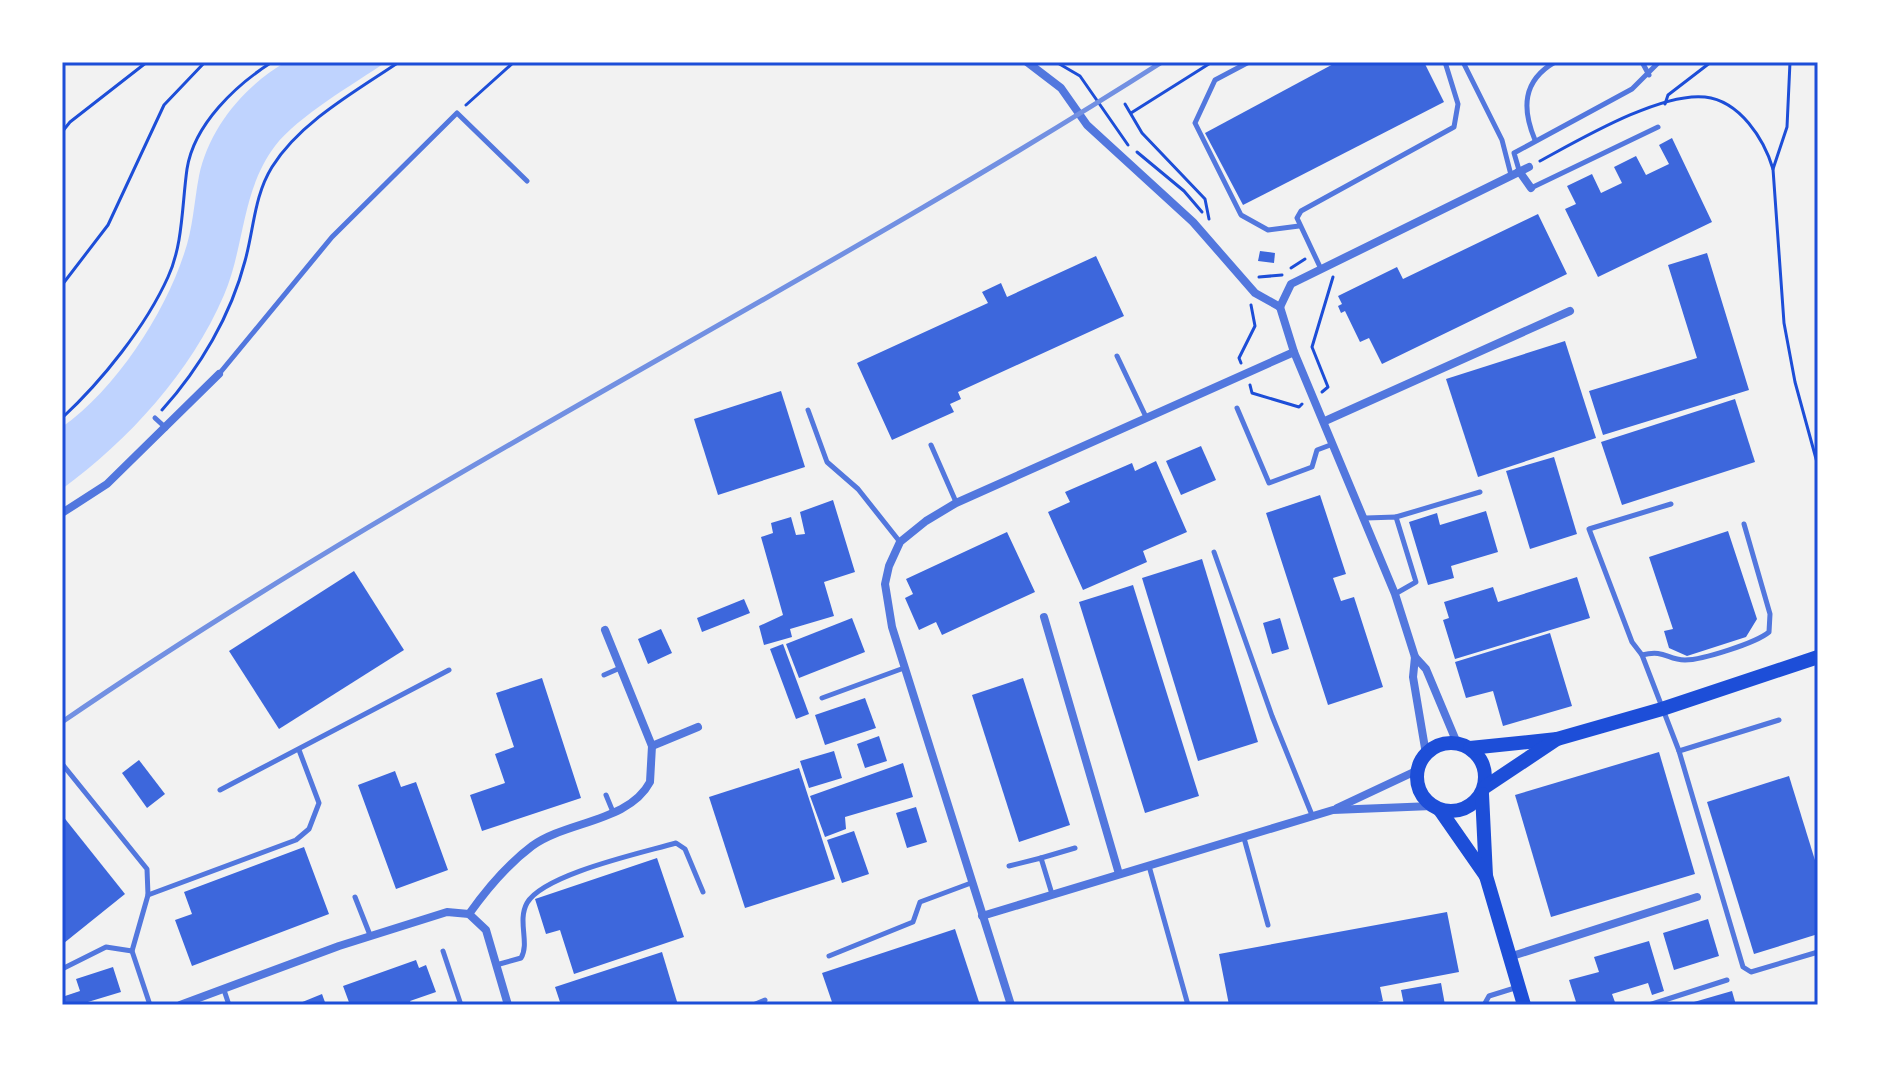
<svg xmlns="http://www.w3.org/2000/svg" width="1880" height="1067" font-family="Mulish,sans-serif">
<rect width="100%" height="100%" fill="#f2f2f2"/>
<path fill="#bfd3fe" d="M286,62H386C354,84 298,116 275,146C241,191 245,246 224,295C191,372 129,440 62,489V427C115,390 164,315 184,254C193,229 194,202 199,176C209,128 244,86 286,62Z"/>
<g fill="#3d67dc">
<path d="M1337,62H1424L1444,102L1243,205L1205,133Z"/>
<path d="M1672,138L1712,222L1598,277L1565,209L1576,204L1567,186L1592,174L1601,193L1622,183L1614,167L1636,156L1646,175L1669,164L1659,145Z"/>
<path d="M1538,214L1567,274L1382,364L1369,338L1360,342L1345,311L1341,313L1338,306L1342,304L1338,296L1397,267L1403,279Z"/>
<path d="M1260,251L1275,253L1274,263L1258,261Z"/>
<path d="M1707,253L1749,390L1603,435L1589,391L1697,358L1668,265Z"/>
<path d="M1096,256L1124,316L958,392L961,399L950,404L954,412L892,440L857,363L988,303L982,292L1001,283L1007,297Z"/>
<path d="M1565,341L1596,438L1478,477L1446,379Z"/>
<path d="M781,391L805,467L718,495L694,419Z"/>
<path d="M1735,399L1755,462L1622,505L1601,442Z"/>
<path d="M1201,446L1216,480L1181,495L1166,461Z"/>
<path d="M1554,457L1577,534L1530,549L1506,471Z"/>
<path d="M1156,461L1187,532L1143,551L1147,562L1083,590L1048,512L1070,502L1065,492L1132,463L1135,471Z"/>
<path d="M1320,495L1346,574L1333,578L1341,601L1354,597L1383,687L1328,705L1266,513Z"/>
<path d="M833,500L855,572L824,582L834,616L790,629L792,637L764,645L759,626L783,615L761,537L773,533L771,523L791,517L796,535L805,534L800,512Z"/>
<path d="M1486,511L1498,552L1451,566L1454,578L1428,585L1409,522L1437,513L1440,525Z"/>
<path d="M1728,531L1757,619L1746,637L1687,656L1669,648L1664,631L1673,629L1649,557Z"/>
<path d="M1007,532L1035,592L942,635L936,622L919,630L905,598L913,594L906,579Z"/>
<path d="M1202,559L1258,742L1198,761L1142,578Z"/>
<path d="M354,571L404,650L279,729L229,651Z"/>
<path d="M1577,577L1590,618L1455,659L1443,620L1449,618L1444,602L1493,587L1498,602Z"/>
<path d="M1133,585L1199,796L1145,813L1079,602Z"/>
<path d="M744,599L750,613L702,632L697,618Z"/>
<path d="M852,618L865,652L799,678L786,644Z"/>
<path d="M1280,618L1289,649L1272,654L1263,623Z"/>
<path d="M661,629L672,653L648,664L638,639Z"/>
<path d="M1550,633L1572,706L1503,726L1493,691L1466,698L1455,662Z"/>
<path d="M783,644L809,714L796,719L770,649Z"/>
<path d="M542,678L581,798L482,831L470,795L505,783L495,754L514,747L496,693Z"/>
<path d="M1023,678L1070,825L1019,842L972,695Z"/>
<path d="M865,698L876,728L825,745L815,715Z"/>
<path d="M879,736L887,761L865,768L857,744Z"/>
<path d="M834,751L842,778L809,788L800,761Z"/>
<path d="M1659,752L1695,874L1551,917L1515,795Z"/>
<path d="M139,760L165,794L147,808L122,773Z"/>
<path d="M903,763L913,797L845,817L846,829L825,837L810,796Z"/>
<path d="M799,768L835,879L745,908L709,797Z"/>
<path d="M395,771L401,787L416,782L448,870L396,889L358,785Z"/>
<path d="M1789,776L1818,870V934L1754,954L1707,802Z"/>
<path d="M916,807L927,842L907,848L896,813Z"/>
<path d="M62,815L125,894L64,943L62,941Z"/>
<path d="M854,831L869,874L842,883L827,840Z"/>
<path d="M304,847L329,914L192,966L175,920L192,914L184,892Z"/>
<path d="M657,858L684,937L574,974L560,930L546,934L535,899Z"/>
<path d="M1447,912L1459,972L1380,987L1383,1001L1361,1005H1229L1219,954Z"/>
<path d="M1708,919L1719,956L1674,970L1663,933Z"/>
<path d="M955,929L980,1005H833L822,973Z"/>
<path d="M1649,941L1664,991L1652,995L1648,983L1612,994L1616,1005H1577L1569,980L1599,972L1594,957Z"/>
<path d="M662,952L678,1005H561L555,987Z"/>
<path d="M416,960L419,968L426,965L436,992L410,1001L412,1005H350L343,986Z"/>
<path d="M113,967L121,992L78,1005H64L62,997L80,991L76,979Z"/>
<path d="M1441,983L1445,1005H1404L1401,990Z"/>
<path d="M1732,991L1736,1005H1687V1004Z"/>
<path d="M322,994L326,1005H295Z"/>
</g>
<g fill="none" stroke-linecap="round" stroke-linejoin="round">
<g stroke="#1d4ed8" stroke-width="3">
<path d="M1056,62L1080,76L1128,145"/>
<path d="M1085,62H1088"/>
<path d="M1125,104L1142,133L1205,199L1209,219"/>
<path d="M1665,104L1668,95L1711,62"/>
<path d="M466,105L514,62"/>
<path d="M1131,113L1212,62"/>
<path d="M62,132L70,122L147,62"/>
<path d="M1137,152L1184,191L1202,212"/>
<path d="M1540,161C1579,140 1660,92 1705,97C1740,101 1764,139 1773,169L1784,323L1795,382L1818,466"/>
<path d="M1773,169L1787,127L1790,62"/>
<path d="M1291,268L1305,259"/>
<path d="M1259,277L1282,275"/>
<path d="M62,285L108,225L164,105L205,62"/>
<path d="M1241,363L1239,358L1255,326L1251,305"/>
<path d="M1250,385L1252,393L1299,407L1302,404"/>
<path d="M1322,392L1328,387L1312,347L1333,277"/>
<path d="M162,410C200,368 231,315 245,261C254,229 254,196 272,167C300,122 356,91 399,62"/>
<path d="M62,418C102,381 146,326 168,277C183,245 182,204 187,169C194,124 236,85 272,62"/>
</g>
<g stroke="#5277de" stroke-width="5">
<path d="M1249,62L1215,80L1195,123L1241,215L1268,230L1299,226"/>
<path d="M1463,62L1502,140L1511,175"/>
<path d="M1642,62L1649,75"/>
<path d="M1535,140C1522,109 1522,81 1555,62"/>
<path d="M1519,170L1514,153L1632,89L1659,62"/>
<path d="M1531,188L1658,127"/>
<path d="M1321,269L1297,218L1301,211L1454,127L1458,104L1445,62"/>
<path d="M1117,356L1146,417"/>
<path d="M219,374L332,237L457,113L527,181"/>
<path d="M1237,408L1269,483L1312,467L1317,450L1333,444"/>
<path d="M808,410L827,462L858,489L900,542"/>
<path d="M155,418L166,428"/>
<path d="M931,445L956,502"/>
<path d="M1396,517L1480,492"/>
<path d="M1366,518L1396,517L1416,582L1395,594"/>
<path d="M1744,524L1770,614L1769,632C1756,643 1702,660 1685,660C1667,660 1665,649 1642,655L1679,751L1743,967L1751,972L1818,952"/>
<path d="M1214,552L1272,716L1312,815"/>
<path d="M1642,655L1632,642L1589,529L1671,504"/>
<path d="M604,675L620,668"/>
<path d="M822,698L904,668"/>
<path d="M1679,751L1779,720"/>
<path d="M63,765L147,869L148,895L132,951L150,1005"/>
<path d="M220,790L449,670"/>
<path d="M606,795L613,812"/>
<path d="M1244,838L1268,925"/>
<path d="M1041,858L1075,848"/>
<path d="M1009,866L1041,858L1052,894"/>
<path d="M1149,866L1188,1005"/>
<path d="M148,895L296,840L309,829L319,803L299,750"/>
<path d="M355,897L370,935"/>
<path d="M443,951L461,1005"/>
<path d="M829,956L913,922L920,902L971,883"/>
<path d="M496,965L521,958C530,943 517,921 527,903C544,874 642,853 676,843L685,849L703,892"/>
<path d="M62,969L106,947L132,951"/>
<path d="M224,990L229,1005"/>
<path d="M753,1005L765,1000"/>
<path d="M1484,1005L1489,996L1518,987"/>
<path d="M1649,1005L1727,980"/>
</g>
<g stroke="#5277de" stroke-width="8">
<path d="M1027,62L1061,88L1087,125L1193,222L1255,293L1280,307"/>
<path d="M1519,171L1531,188"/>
<path d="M1280,307L1294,352L1395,594L1415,657L1413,677L1426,754"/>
<path d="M1280,307L1291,284L1529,167"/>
<path d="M1325,421L1570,311"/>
<path d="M62,513L107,484L219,374"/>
<path d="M1044,617L1119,874"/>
<path d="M1415,657L1426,669L1457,743"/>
<path d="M652,746L698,727"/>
<path d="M1337,808L1418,770"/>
<path d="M469,914C486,890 508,864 532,846C566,821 629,822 650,782L652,746L605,630"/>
<path d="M982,916L1333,810L1432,806"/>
<path d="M1509,957L1697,897"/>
<path d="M180,1005L339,946L447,912L469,914L486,930L508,1005"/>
<path d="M1011,1005L892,627L885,584L889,566L900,542L926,521L956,503L1294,352"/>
</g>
<g stroke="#1d4ed8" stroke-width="14">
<circle cx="1451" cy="777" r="34"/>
<path d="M1470,748L1557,739"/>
<path d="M1485,787L1557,739L1662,709L1818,657"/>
<path d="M1482,794L1486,876L1524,1005"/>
<path d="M1440,810L1486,876"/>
</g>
<path stroke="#7290e2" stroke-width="5" d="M62,722C415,480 801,292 1162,62"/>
</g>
<rect width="1880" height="1067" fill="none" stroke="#ffffff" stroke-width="128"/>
<rect x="64" y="64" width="1752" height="939" fill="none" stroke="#1d4ed8" stroke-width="3"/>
</svg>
